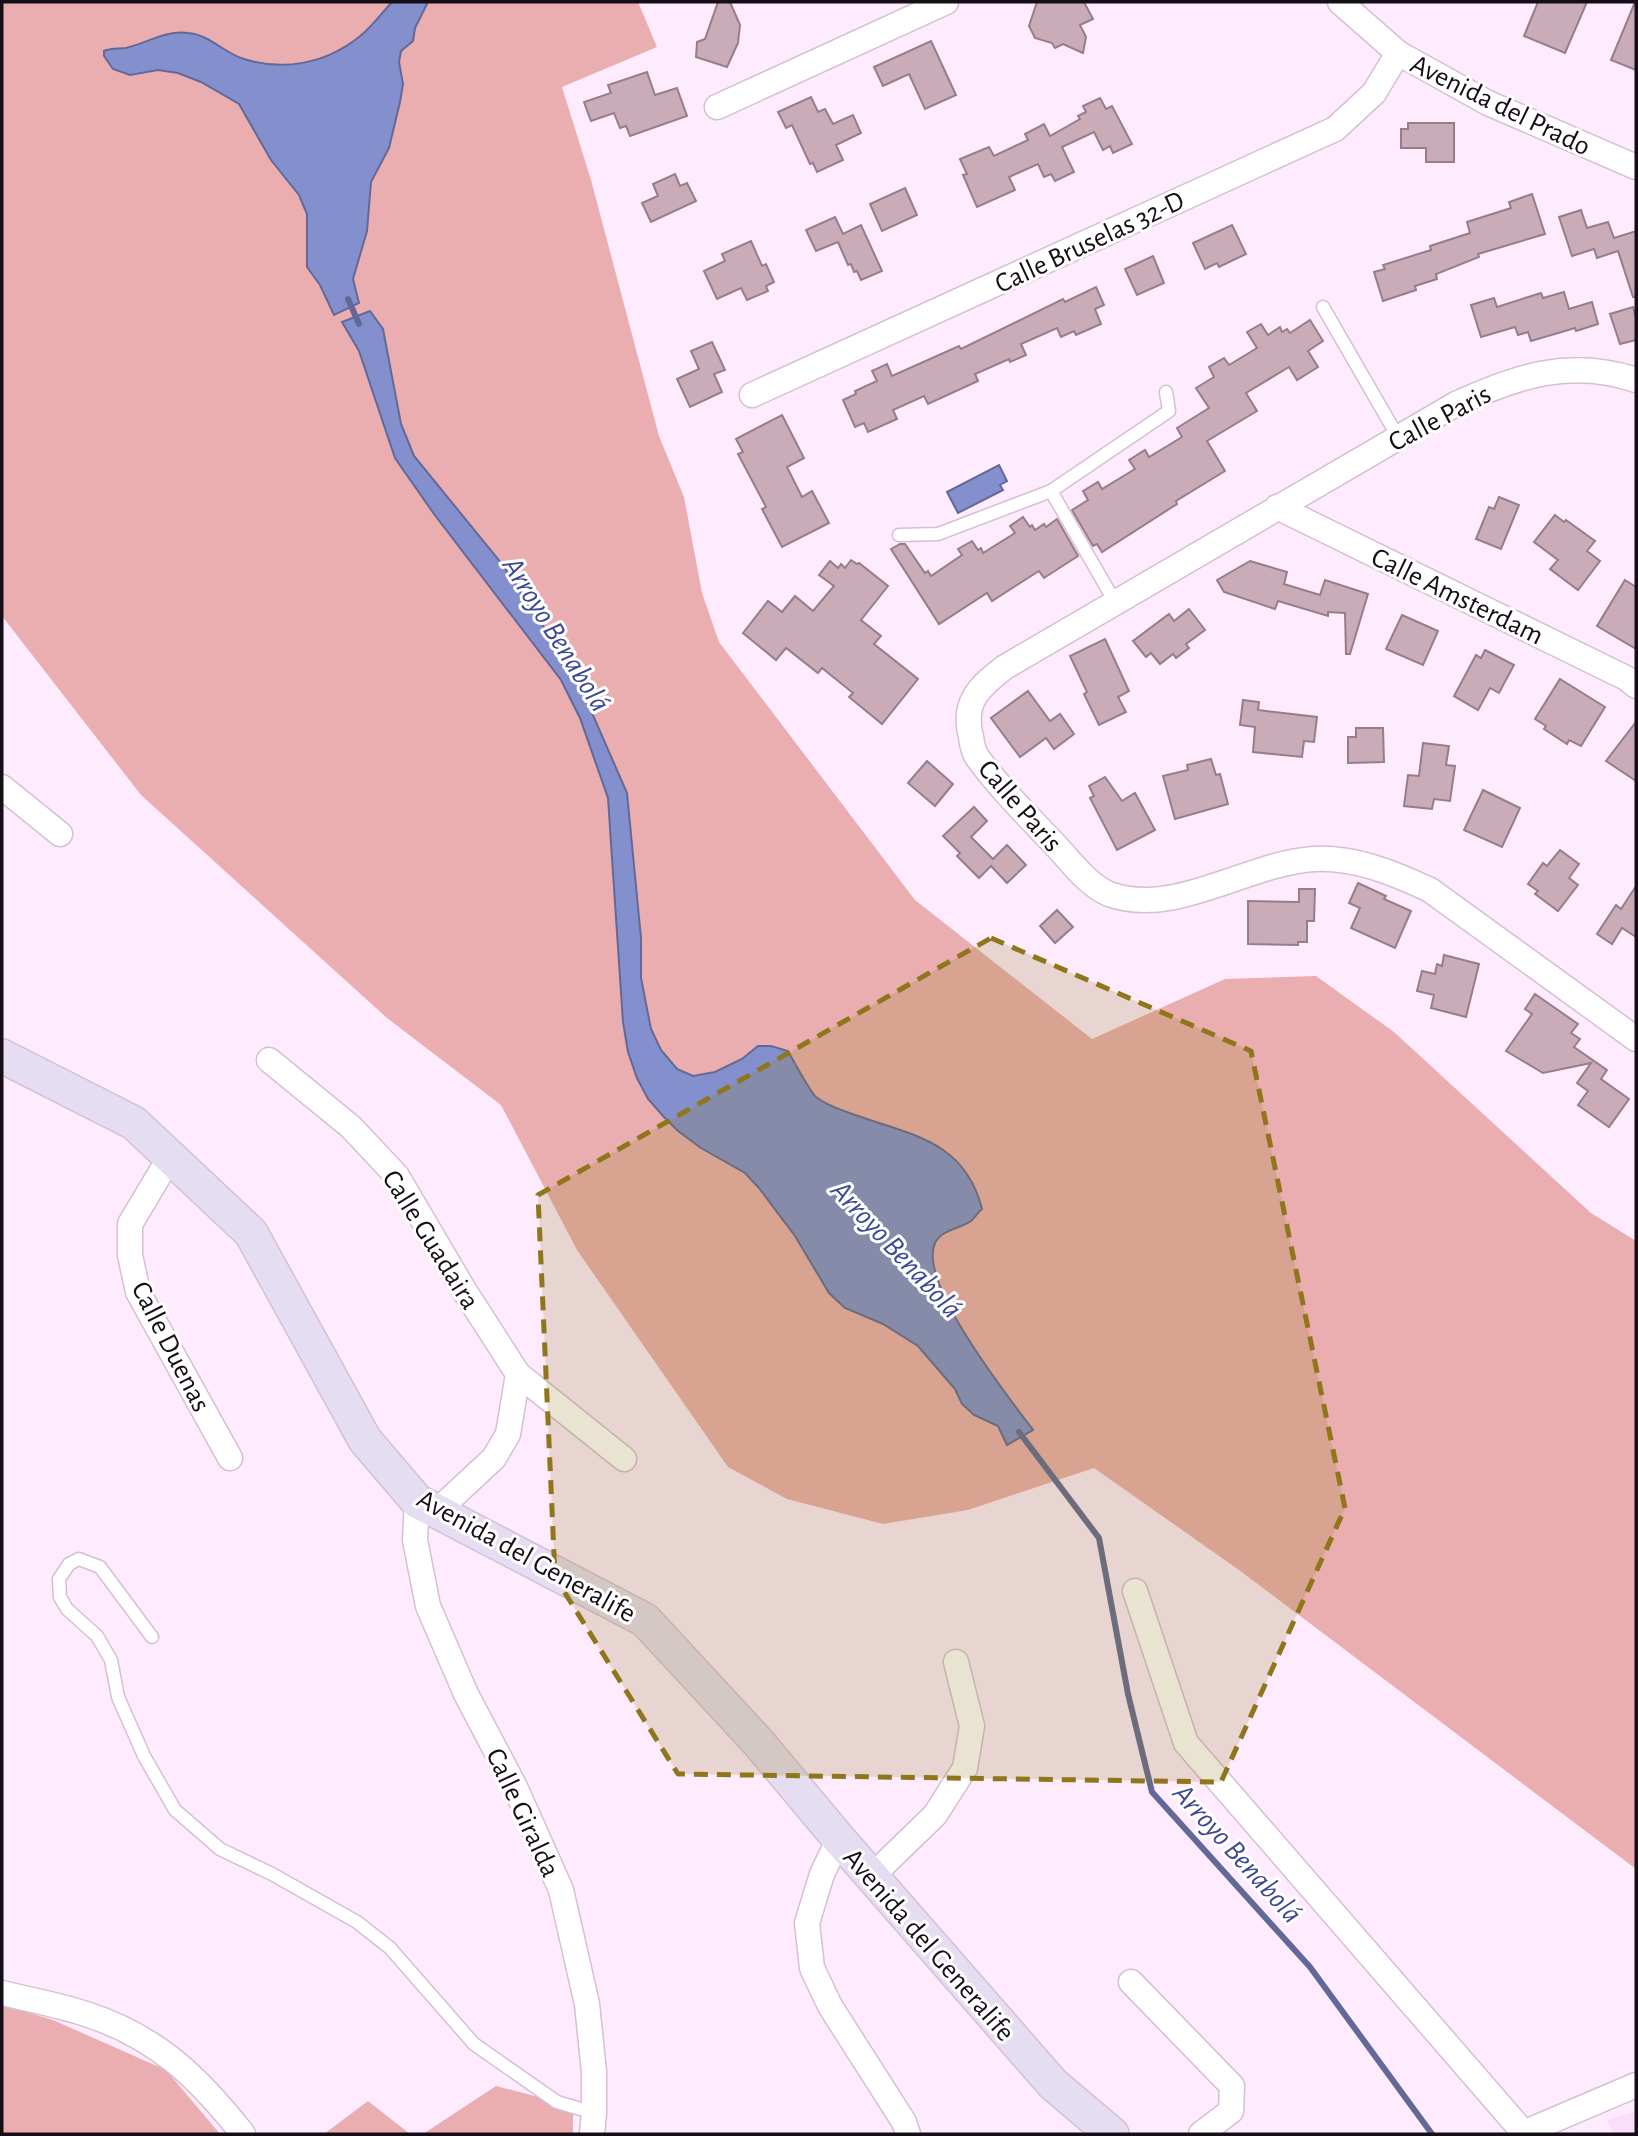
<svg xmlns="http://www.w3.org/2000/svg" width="1638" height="2136" font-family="'Alegreya Sans',sans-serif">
<rect width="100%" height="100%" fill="#feecfe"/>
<path fill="#fadefb" d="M1636,2111V2134H1613L1607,2120Z"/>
<g fill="#eaaeb0">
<path d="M2,2H638L657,47L562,87L591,180L659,436L684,497L702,593L719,642L915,900L1092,1039L1225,979L1316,976L1394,1032L1591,1213L1636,1241V1869L1239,1570L1094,1468L968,1510L883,1524L787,1499L728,1467L577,1250L501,1105L387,1018L141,795L2,616Z"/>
<path d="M2,2005L53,2020L166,2070L220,2134H2Z"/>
<path d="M496,2086L573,2106V2134H423Z"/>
<path d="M368,2101L410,2134H324Z"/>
</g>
<g fill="#8490ce" stroke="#636997" stroke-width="2">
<path d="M392,2H428L415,28L413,41L401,51L399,62L403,84L400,102L389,148L371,182L367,231L353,279L359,303L334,315L320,285L307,267V214L299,195L271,160L239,104L201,82L178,73L158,70L130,75L113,69L104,56V51C112,48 118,49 126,48C147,43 165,30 188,33C207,34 224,52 241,58C282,72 325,64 359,37C371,28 381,14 392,2Z"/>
<path d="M370,311L383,329L401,424L414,456L502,564L575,674L627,793L641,938V978L651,1029L661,1050L677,1069L693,1076L715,1072L742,1059L758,1046H771L788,1051C793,1060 811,1093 816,1097C827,1106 842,1110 855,1115C912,1135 965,1141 982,1209C978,1212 975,1218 971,1221C960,1229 942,1229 935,1243C917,1282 1009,1398 1033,1430L1007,1445L998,1426L974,1415L962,1404L955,1389L918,1346L883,1324L845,1308L829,1293L795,1236L759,1188L745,1173L701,1148L678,1131L664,1117L648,1099L637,1078L628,1052L623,1022L608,798L580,718L561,680L434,514L395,458L359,351L342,322Z"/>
<path d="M999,465L1007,481L1000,485L1003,490L958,513L947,492Z"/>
</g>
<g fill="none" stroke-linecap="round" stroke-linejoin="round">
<g stroke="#636997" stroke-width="6">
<path d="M348,299L359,324"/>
<path d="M1019,1432L1099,1538L1128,1694L1152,1792L1310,1967L1432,2134"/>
</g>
</g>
<g fill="#caacb8" stroke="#987c88" stroke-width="2">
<path d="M718,2H730L740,25L738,43L727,67L696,57L697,42L705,39Z"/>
<path d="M1037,2H1084L1093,19L1080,25L1086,37L1083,53L1063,44L1055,48L1052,43L1035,38L1029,26Z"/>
<path d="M1538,2H1587L1565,53L1524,36Z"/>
<path d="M1635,2H1636V70L1611,60Z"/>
<path d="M931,41L956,95L925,109L909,74L883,86L874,67Z"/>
<path d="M647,72L655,95L677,88L687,116L630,136L626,126L620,128L614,113L591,121L584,102L611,93L608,85Z"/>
<path d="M811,97L818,112L825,109L833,124L853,115L861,133L836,145L843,160L817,172L813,163L810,164L792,125L786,128L778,112Z"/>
<path d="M1100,98L1106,109L1112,106L1132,144L1113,153L1110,146L1103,150L1094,132L1062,147L1074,172L1055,181L1051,174L1044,177L1038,164L1009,177L1015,190L977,207L963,175L967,174L960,159L989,147L994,156L1028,140L1025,134L1044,124L1050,136L1080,119L1078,116L1086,112L1083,106Z"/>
<path d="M1408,123H1454V162H1426V148H1401V129H1408Z"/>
<path d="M675,174L680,186L687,183L696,201L651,222L642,203L658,196L653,184Z"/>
<path d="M905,188L917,215L882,231L870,204Z"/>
<path d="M1532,194L1545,234L1478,254L1479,257L1436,274L1437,279L1415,286L1416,290L1383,301L1374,272L1385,269L1383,265L1431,250L1430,246L1470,233L1467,222L1511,208L1509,202Z"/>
<path d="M1581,210L1587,228L1608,222L1614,238L1636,231V297H1633L1618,251L1597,258L1594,249L1572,256L1559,217Z"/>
<path d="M835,217L843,234L861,225L882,271L861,280L857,271L854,272L851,264L848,265L838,242L816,251L806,230Z"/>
<path d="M1232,225L1246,254L1219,267L1217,263L1205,269L1193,243Z"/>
<path d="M751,241L762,266L766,264L774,282L766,286L768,291L747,300L741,288L717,299L704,271L725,261L722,254Z"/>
<path d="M1153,256L1164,283L1137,295L1125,269Z"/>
<path d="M1096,287L1104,305L1095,309L1101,324L1076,335L1074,331L1061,337L1057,328L1021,344L1026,355L1010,362L1009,359L975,374L978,381L928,404L924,396L893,410L897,419L868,432L864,423L855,427L843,400L856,394L855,391L877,381L872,371L887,364L892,376L959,346L961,349L1063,299L1065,302Z"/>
<path d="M1564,292L1569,309L1592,302L1598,324L1576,331L1575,328L1531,341L1528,332L1518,335L1515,327L1481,337L1471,305L1494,298L1497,307L1541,293L1543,298Z"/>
<path d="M1633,307L1636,319V340L1620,344L1610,314Z"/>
<path d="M1310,320L1323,341L1308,351L1318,367L1297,380L1289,367L1246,393L1257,411L1207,441L1225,471L1176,501L1177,504L1102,552L1097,544L1093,546L1072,510L1088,500L1083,491L1098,482L1102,489L1135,469L1129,460L1145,450L1149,457L1182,437L1177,428L1209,408L1196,388L1214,377L1209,367L1224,358L1229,365L1257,348L1247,332L1261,324L1268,335L1280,327L1282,332L1287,329L1290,333Z"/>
<path d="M712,342L725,370L714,374L722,392L690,407L677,379L699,369L691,351Z"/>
<path d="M782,415L804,458L787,467L802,497L812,491L829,523L782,547L762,509L766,507L738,454L743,452L736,439Z"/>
<path d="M1499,497L1519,505L1501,549L1476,539L1489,507L1494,509Z"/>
<path d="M1555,515L1564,522L1566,520L1595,541L1587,551L1600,561L1578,590L1550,569L1558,560L1534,542Z"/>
<path d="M1023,517L1030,527L1032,525L1035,530L1044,524L1046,527L1057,519L1078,556L1044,578L1039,571L992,601L987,593L939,624L891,549L900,544H905L925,573L928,571L931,576L962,555L958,549L972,541L978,550L981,548L983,553L1015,533L1010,526Z"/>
<path d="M851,560L857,564L859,563L888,586L861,620L881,636L874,644L918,679L882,724L849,697L853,693L822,668L818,673L786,648L776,660L743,633L768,601L782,612L795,596L813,611L834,586L819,575L830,561L838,568L841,564L845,568Z"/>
<path d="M1250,561L1287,572L1284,584L1320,595L1325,580L1368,594L1350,654H1346L1345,613L1328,612V616L1278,601L1275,609L1224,592L1217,580Z"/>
<path d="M1625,580L1636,587V649L1597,626Z"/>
<path d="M1189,609L1205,630L1186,644L1189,648L1176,658L1173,654L1160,664L1151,653L1146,657L1133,641L1169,614L1174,621Z"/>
<path d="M1402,615L1438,631L1423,665L1386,649Z"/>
<path d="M1105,639L1129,691L1118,697L1126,712L1099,725L1084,694L1087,692L1070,656Z"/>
<path d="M1485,650L1514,665L1499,693L1490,688L1478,710L1454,696L1476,655L1481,658Z"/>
<path d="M1560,679L1605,707L1581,746L1569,740L1567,744L1544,729L1546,726L1535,719Z"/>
<path d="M1028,691L1050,721L1060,714L1074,734L1054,749L1046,738L1020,757L991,718Z"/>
<path d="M1243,700L1259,702L1258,710L1317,717L1314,742L1304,741L1302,757L1253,752L1255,727L1240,725Z"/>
<path d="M1636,722V781L1606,761Z"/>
<path d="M1356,728H1383L1384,762L1348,763V737H1356Z"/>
<path d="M1423,743L1449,746L1446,765L1455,766L1450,801L1434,799L1432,809L1404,806L1408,775L1419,776Z"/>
<path d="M1211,759L1216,775L1220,774L1228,804L1175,819L1163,776L1188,770L1187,765Z"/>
<path d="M927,761L953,784L935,806L908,783Z"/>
<path d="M1105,777L1122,801L1135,793L1155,830L1117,850L1090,798L1094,796L1089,786Z"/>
<path d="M1483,790L1520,808L1502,847L1464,830Z"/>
<path d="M974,807L987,821L971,837L993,859L1007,845L1026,865L1007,883L991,866L979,878L957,856L960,853L943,836Z"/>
<path d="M1560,850L1579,864L1569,878L1578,885L1558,911L1535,894L1538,891L1528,884L1543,863L1547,866Z"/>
<path d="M1358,883L1386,896L1384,899L1411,911L1395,948L1351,928L1360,908L1349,903Z"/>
<path d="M1636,886V937L1622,928L1612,944L1597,934L1616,905L1621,909Z"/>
<path d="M1299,889H1315L1314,921H1307V942H1298V945L1248,944V901L1299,902Z"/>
<path d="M1057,910L1073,927L1055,943L1040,926Z"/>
<path d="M1444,955L1479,964L1466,1017L1431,1008L1434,995L1417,991L1422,971L1435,974L1437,964L1442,966Z"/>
<path d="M1535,994L1578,1024L1571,1033L1580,1039L1574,1047L1607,1070L1601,1079L1629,1099L1609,1127L1578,1105L1588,1091L1577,1083L1591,1063L1543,1073L1506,1051L1532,1014L1525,1009Z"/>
</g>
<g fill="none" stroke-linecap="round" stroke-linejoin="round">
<defs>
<g id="lane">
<path d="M1323,307L1398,437"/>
<path d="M1051,491L1115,602"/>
<path d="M899,535L938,534L1051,491L1169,411L1166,392"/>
<path d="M152,1637L100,1567L79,1559L69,1564L59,1579L60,1597L67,1609L97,1636L111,1660L118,1697L144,1756L175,1810L220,1849L272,1874L357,1922L390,1948L474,2044L557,2102L594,2113"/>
</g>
<g id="street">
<path d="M1340,2L1398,53L1488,103L1636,167"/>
<path d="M717,107L946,2"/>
<path d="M1636,380C1570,358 1517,376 1456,404L1005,667C979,687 962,702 971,737C972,744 973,751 977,757C1001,790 1030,818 1058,848C1072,863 1089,886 1109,894C1175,918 1247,863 1314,859C1355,857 1394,873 1430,890L1636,1039"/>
<path d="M752,395L1335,129L1374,93L1398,53"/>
<path d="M1277,507L1626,678L1636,686"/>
<path d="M2,787L60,834"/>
<path d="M269,1060L351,1127L397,1176L464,1290L518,1374L624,1459"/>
<path d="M170,1157L130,1224V1255L138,1292L230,1458"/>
<path d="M417,1501L415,1540L428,1606L466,1694L515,1787L561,1890L587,2004L594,2072V2113L592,2134"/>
<path d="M437,1511L494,1458L508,1434L518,1374"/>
<path d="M1135,1591L1186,1743L1524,2133"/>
<path d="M839,1839L822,1874L807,1923L812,1968L830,2006L904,2122L908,2134"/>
<path d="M872,1876L935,1815L965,1768L972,1726L956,1662"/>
<path d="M1131,1982L1232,2086L1231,2111L1201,2134"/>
<path d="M2,1993C30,2000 59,2005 86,2014C157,2037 198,2077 243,2134"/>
<path d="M1521,2134L1636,2085"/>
</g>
<path id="secondary" d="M2,1056L134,1123L251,1233L365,1440L417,1501L645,1620L758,1742L839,1839L1053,2084L1112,2134"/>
</defs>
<use href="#lane" stroke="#d5bfd5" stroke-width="15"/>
<use href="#street" stroke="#d5bfd5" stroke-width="27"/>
<use href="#secondary" stroke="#d5bfd5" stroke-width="36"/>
<use href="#lane" stroke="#fff" stroke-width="12"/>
<use href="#street" stroke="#fff" stroke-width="24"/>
<use href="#secondary" stroke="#e5ddf1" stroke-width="33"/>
</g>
<path fill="#8f761b" fill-opacity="0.2" stroke="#8f761b" stroke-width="5" stroke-dasharray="14 9" stroke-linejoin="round" d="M991,938L1251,1051L1345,1508L1221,1782L678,1774L555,1577L538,1195Z"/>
<g text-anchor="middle" stroke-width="6" stroke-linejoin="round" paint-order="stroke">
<g font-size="28" fill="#160e16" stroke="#fff">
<text transform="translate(1501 104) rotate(26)" y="10">Avenida del Prado</text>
<text transform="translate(1089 241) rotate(-25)" y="10">Calle Bruselas 32-D</text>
<text transform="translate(1439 417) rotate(-28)" y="10">Calle Paris</text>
<text transform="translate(1458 595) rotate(26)" y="10">Calle Amsterdam</text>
<text transform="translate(1021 805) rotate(49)" y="10">Calle Paris</text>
<text transform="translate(432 1239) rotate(58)" y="10">Calle Guadaira</text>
<text transform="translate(172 1346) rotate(63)" y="10">Calle Duenas</text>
<text transform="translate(527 1555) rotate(29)" y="10">Avenida del Generalife</text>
<text transform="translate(524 1812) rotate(65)" y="10">Calle Giralda</text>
<text transform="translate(930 1944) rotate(49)" y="10">Avenida del Generalife</text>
</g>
<g font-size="30" font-style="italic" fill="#3e4893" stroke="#fff">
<text transform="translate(557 634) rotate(58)" y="10">Arroyo Benabolá</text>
<text transform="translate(897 1249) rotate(47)" y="10">Arroyo Benabolá</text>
<text transform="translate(1238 1853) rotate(48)" y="10">Arroyo Benabolá</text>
</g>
</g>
<rect width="1638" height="2136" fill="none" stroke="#160e16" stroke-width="7"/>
</svg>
